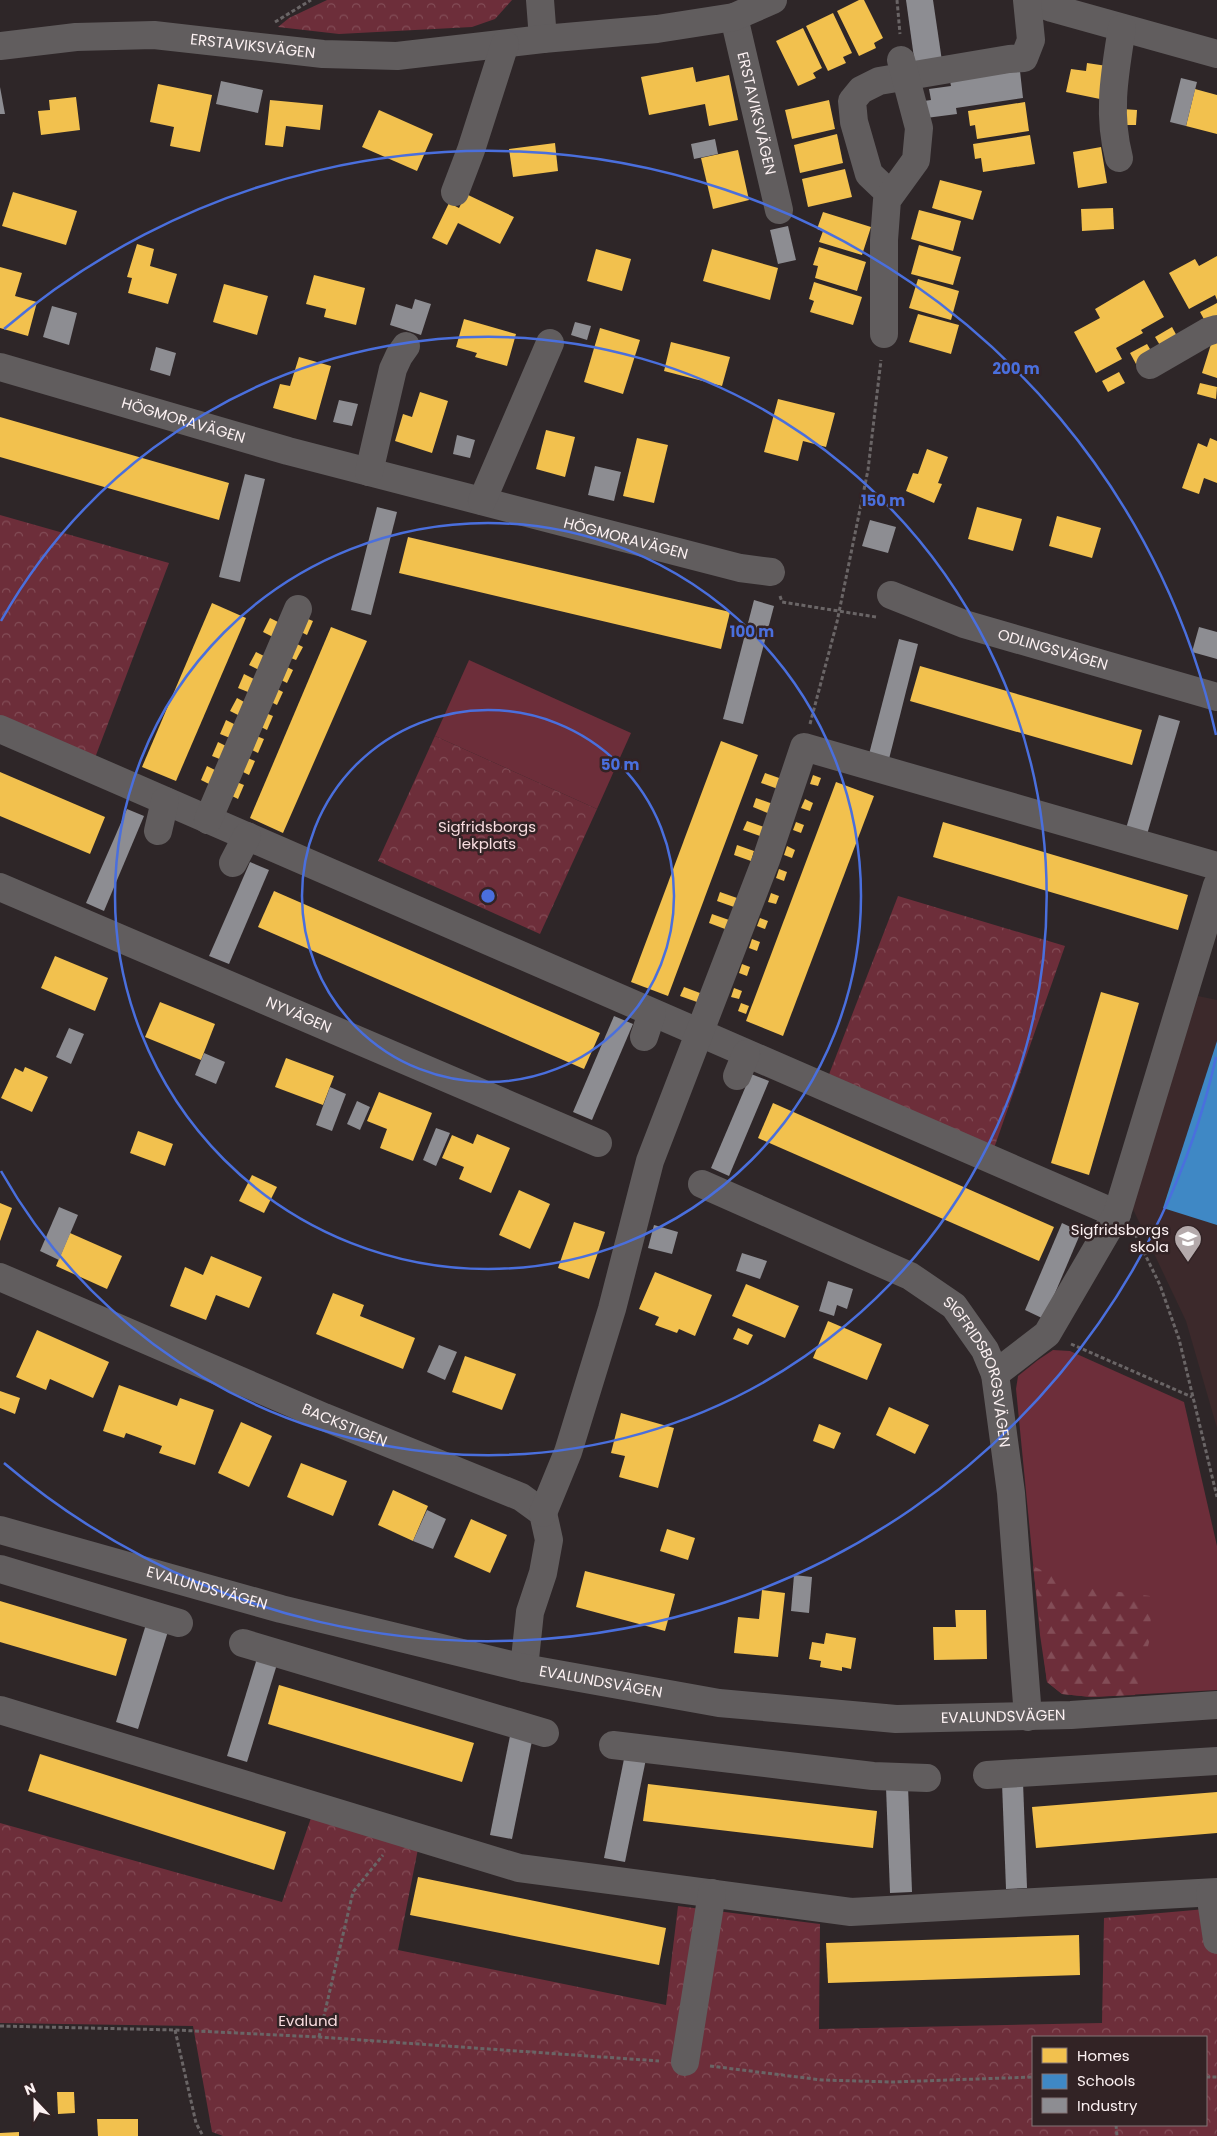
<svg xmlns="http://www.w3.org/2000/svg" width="1217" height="2136" font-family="Poppins,sans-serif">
<defs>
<pattern id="forest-firs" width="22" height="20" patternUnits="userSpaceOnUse" patternTransform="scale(1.25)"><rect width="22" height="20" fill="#6d2e3a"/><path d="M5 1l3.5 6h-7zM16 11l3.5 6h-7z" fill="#834d57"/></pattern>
<pattern id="park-crowns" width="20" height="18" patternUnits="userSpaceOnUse" patternTransform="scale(1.25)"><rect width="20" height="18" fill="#6d2e3a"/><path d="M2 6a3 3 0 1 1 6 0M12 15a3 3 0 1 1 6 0" fill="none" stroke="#834d57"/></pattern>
</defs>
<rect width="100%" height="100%" fill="#2e2628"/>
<path fill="#3c292b" d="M1198,996L1217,1000V1428L1186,1321L1131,1205Z"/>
<g fill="#6d2e3a">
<path d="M469,660L631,733L597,809L435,736Z"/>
<path d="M1053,1350L1070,1351L1184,1402L1217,1546V1690L1091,1697L1062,1694L1047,1682L1040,1635L1016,1389L1018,1376L1038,1360Z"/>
</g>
<path fill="url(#forest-firs)" d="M1033,1566L1073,1586L1150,1596L1151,1635L1135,1695L1091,1697L1062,1694L1047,1682Z"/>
<g fill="url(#park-crowns)" fill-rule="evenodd">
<path d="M327,0H512L495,19L472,27L339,34L278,27L289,18Z"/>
<path d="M0,515L169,563L93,763L0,721Z"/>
<path d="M435,736L597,809L540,934L378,861Z"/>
<path d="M898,896L1065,946L993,1151L828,1077Z"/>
<path d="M312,1815L418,1849L398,1950L666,2005L678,1906L820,1924L819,2029L1102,2023L1104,1918L1217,1908V2136H223L212,2132L193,2026L0,2023V1823L282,1902ZM1033,2037H1206V2125H1033Z"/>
</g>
<g fill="#f2c14e">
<path d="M859,0H864L883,38L874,43L876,48L859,56L837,11Z"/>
<path d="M833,13L852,53L843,57L846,63L828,71L806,26Z"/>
<path d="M803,28L822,68L813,73L816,78L798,86L776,41Z"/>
<path d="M1087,63L1107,66L1100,99L1066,92L1071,69L1086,71Z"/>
<path d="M693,67L696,82L729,75L738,120L709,126L705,104L649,115L641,77Z"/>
<path d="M158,84L212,95L200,152L170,146L174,127L150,122Z"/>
<path d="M1195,89L1217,95V134L1186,126Z"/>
<path d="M76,97L80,130L41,135L38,111L50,110L49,100Z"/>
<path d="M270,100L323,105L320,130L286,126L283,147L265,145Z"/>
<path d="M829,100L835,129L792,139L785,110Z"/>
<path d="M1025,102L1029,131L977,139L975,125L970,126L968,111Z"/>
<path d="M1122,109L1137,110L1136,125H1121Z"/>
<path d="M379,110L433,134L417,171L362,147Z"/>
<path d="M837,134L843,163L800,173L794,145Z"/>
<path d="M1030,135L1035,164L983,172L981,158L975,159L973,144Z"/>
<path d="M555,143L558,171L513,177L509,149Z"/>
<path d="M1101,147L1107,183L1078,188L1073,152Z"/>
<path d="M738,150L749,200L713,209L701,158Z"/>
<path d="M845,169L852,197L808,207L802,179Z"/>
<path d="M940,180L982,191L973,220L932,208Z"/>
<path d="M13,192L77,211L66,245L2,226Z"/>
<path d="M466,194L514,217L500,244L458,223L447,245L432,238L449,203L459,208Z"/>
<path d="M1113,208L1114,229L1082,231L1081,209Z"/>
<path d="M919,210L961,221L953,251L911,239Z"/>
<path d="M823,212L871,227L862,255L819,242L823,231L817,229Z"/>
<path d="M137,244L154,249L150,266L177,274L168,304L128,293L132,278L127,277Z"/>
<path d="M919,245L961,257L953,285L911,274Z"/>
<path d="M819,247L866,262L857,291L815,278L818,266L813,265Z"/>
<path d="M596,249L631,259L622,291L587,281Z"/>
<path d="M712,249L778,268L770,300L703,281Z"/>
<path d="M1217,256V300L1215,295L1189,309L1169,273L1195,259L1199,266Z"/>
<path d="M0,267L22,273L15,296L37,302L28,336L0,328Z"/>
<path d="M314,275L365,288L356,325L324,317L326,309L306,304Z"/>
<path d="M918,279L959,291L951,320L909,308Z"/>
<path d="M1144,280L1164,317L1141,330L1143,333L1116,348L1122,359L1096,373L1074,332L1100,318L1095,309Z"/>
<path d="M814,282L862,297L853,325L810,312L814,301L809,299Z"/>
<path d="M224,284L268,296L257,335L213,322Z"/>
<path d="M1217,303V317L1206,323L1200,312Z"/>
<path d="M918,314L959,325L951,354L909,342Z"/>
<path d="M464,319L516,334L507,366L475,357L477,353L456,347Z"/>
<path d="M1172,327L1178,338L1161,347L1155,337Z"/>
<path d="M600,328L640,340L623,394L584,382Z"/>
<path d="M1212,341L1217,343V378L1202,373Z"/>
<path d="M671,342L730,357L722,386L664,371Z"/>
<path d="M1147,344L1153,354L1136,364L1130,353Z"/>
<path d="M299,357L331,366L316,420L273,408L280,384L290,386Z"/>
<path d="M1119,372L1125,383L1108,392L1102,381Z"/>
<path d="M1200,383L1217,387L1216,399L1197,394Z"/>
<path d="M420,392L448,401L432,453L395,441L403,414L412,417Z"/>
<path d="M778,399L835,413L826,447L803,441L798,461L764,452Z"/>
<path d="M0,417L229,483L219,520L0,457Z"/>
<path d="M546,430L575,437L565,477L536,469Z"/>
<path d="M637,438L668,445L654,503L623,496Z"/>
<path d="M1210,438L1217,441V483L1204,478L1199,494L1182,488L1198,443L1207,447Z"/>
<path d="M927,449L948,457L938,483L942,484L934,503L906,491L913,473L918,474Z"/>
<path d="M977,507L1022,519L1013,551L968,539Z"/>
<path d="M1057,516L1101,528L1092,558L1049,546Z"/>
<path d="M408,537L730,612L721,649L399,573Z"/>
<path d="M212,603L246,618L176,781L142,767Z"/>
<path d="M303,617L313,621L307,635L297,630Z"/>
<path d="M270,618L280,623L273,637L263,632Z"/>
<path d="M331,627L367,641L283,833L250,818Z"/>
<path d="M293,642L303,647L296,660L286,656Z"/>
<path d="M256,652L266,657L259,670L249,665Z"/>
<path d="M283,665L293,670L287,683L277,678Z"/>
<path d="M920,666L1142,730L1132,765L910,701Z"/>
<path d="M244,674L254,679L248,692L238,688Z"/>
<path d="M273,687L283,692L277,705L267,700Z"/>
<path d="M237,698L246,703L240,716L230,711Z"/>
<path d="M263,712L273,716L267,730L257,725Z"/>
<path d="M226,720L236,725L230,738L220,734Z"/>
<path d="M254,735L264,739L258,753L248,748Z"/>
<path d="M721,741L758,755L668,996L631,982Z"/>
<path d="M218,742L228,747L222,760L212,756Z"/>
<path d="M245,757L255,761L249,775L239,770Z"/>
<path d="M207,766L217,771L211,785L201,780Z"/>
<path d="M0,772L105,817L90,854L0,816Z"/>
<path d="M765,773L782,779L778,789L761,783Z"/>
<path d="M813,775L821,778L818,786L810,784Z"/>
<path d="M234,781L244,785L238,799L228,794Z"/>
<path d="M836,782L874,796L783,1036L746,1021Z"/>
<path d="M756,798L773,804L770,814L753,807Z"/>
<path d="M805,799L813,803L810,811L801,808Z"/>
<path d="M747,821L764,827L760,836L743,830Z"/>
<path d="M796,822L804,825L801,833L793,830Z"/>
<path d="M943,822L1188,895L1178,930L933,857Z"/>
<path d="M737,845L754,851L751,861L734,855Z"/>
<path d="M787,846L795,850L792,858L784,855Z"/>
<path d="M779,869L787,872L784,881L776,878Z"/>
<path d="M274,891L600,1033L584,1069L258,927Z"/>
<path d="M720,892L737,898L734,907L717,901Z"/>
<path d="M771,893L779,896L776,904L768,902Z"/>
<path d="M712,914L729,920L725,929L709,923Z"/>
<path d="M760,918L768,921L765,929L757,926Z"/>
<path d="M752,939L760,942L757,951L749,948Z"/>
<path d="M55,956L108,978L95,1011L41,988Z"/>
<path d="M742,964L750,967L747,976L739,973Z"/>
<path d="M684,987L700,993L697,1002L680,996Z"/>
<path d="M734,988L742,991L739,999L731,997Z"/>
<path d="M1101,992L1139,1003L1089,1175L1051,1163Z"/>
<path d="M160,1002L215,1024L201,1060L145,1037Z"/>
<path d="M741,1003L749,1006L746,1014L738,1011Z"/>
<path d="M286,1058L334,1076L323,1105L275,1087Z"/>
<path d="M25,1067L48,1077L32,1112L1,1098L15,1068L23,1072Z"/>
<path d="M379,1092L432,1113L413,1161L380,1148L387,1129L367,1121Z"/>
<path d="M773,1103L1054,1227L1039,1261L758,1138Z"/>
<path d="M138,1131L173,1144L165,1166L130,1153Z"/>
<path d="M477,1134L510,1148L491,1193L459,1179L464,1167L442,1158L452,1135L473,1144Z"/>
<path d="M252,1175L277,1187L264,1213L239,1201Z"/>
<path d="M519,1190L550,1204L530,1249L499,1235Z"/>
<path d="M0,1203L12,1208L0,1241Z"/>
<path d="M574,1222L605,1232L589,1279L558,1268Z"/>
<path d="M70,1233L122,1256L107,1289L56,1266Z"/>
<path d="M211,1256L262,1277L249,1308L216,1295L206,1320L170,1306L185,1267L203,1275Z"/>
<path d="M655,1272L712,1295L695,1336L679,1329L677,1333L655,1325L659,1317L639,1309Z"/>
<path d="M746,1284L799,1306L785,1338L732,1316Z"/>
<path d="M333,1293L364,1305L360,1316L415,1338L403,1369L316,1334Z"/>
<path d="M828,1321L882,1344L867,1380L813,1358Z"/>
<path d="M738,1328L753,1335L748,1345L733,1339Z"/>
<path d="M37,1330L109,1362L93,1398L50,1379L46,1390L16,1377Z"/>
<path d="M465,1356L516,1374L502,1410L452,1392Z"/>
<path d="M119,1385L177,1406L180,1398L214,1410L195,1465L159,1453L162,1446L126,1433L124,1438L103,1431Z"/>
<path d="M0,1391L20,1398L15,1414L0,1408Z"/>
<path d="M889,1407L929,1425L915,1454L876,1435Z"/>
<path d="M621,1413L674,1428L658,1488L619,1477L625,1456L611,1453Z"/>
<path d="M241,1422L272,1436L249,1487L218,1473Z"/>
<path d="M819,1424L841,1433L834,1449L813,1441Z"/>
<path d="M301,1463L347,1481L333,1516L287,1497Z"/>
<path d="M393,1490L428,1506L413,1541L378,1525Z"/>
<path d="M471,1519L507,1535L490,1573L454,1557Z"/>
<path d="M667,1529L695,1538L688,1560L660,1551Z"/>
<path d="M585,1571L675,1594L665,1631L576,1607Z"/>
<path d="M762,1590L785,1593L778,1657L734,1653L738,1617L759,1619Z"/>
<path d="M0,1601L127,1639L116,1676L0,1642Z"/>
<path d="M955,1610H986L987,1659L934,1660L933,1627H956Z"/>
<path d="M826,1633L856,1638L851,1669L842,1667V1671L820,1667L821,1661L809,1659L812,1642L824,1644Z"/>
<path d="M279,1685L474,1743L462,1782L268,1724Z"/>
<path d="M40,1754L286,1832L274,1870L28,1791Z"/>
<path d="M648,1784L877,1811L873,1848L643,1821Z"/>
<path d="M1217,1792V1833L1036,1848L1032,1807Z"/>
<path d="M418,1877L666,1928L659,1965L410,1915Z"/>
<path d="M1079,1935L1080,1975L828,1983L826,1943Z"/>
<path d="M57,2092H74L75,2113L58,2114Z"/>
<path d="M97,2119H138V2136H98Z"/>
<path d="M19,2132V2136H0V2133Z"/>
</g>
<path fill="#3f88c5" d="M1217,1041V1225L1163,1208Z"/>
<g fill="#8d8d92">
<path d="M906,0H933L942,61L915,65Z"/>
<path d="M1020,71L1023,98L956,108L957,114L926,118L924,101L931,100L929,89L951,86L950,81Z"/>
<path d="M1181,78L1197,82L1186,126L1170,122Z"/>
<path d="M221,81L263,90L258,113L216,104Z"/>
<path d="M0,87L5,114H0Z"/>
<path d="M715,139L718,154L694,159L691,144Z"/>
<path d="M788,226L796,260L778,264L770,230Z"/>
<path d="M415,299L431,304L421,335L390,325L396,304L412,309Z"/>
<path d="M52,306L77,313L69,345L43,337Z"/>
<path d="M575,322L591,326L587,340L571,335Z"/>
<path d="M156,347L176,353L170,376L150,370Z"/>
<path d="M339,400L358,404L352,426L333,422Z"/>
<path d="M457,435L475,440L470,458L453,454Z"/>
<path d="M595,466L621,472L614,501L588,495Z"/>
<path d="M245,474L265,479L240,582L219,577Z"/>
<path d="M377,507L397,512L371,615L351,610Z"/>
<path d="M870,520L896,527L888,553L862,546Z"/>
<path d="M754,600L774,606L743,724L723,719Z"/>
<path d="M1199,627L1217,632V659L1192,652Z"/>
<path d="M899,639L918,644L888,763L868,758Z"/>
<path d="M1159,715L1180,721L1146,838L1125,832Z"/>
<path d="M127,809L144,816L104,911L86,903Z"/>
<path d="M250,862L269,870L229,964L209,956Z"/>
<path d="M614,1016L633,1024L592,1120L573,1112Z"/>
<path d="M69,1028L84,1034L71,1064L56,1057Z"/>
<path d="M204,1053L225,1062L216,1084L195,1075Z"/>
<path d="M751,1074L769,1081L729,1176L711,1168Z"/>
<path d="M330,1087L346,1094L332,1131L316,1125Z"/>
<path d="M357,1101L370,1107L360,1130L347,1124Z"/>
<path d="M436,1128L450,1133L436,1166L423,1160Z"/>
<path d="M59,1207L78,1215L59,1260L40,1251Z"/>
<path d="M1062,1223L1081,1232L1044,1319L1025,1310Z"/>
<path d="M654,1225L678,1232L672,1254L648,1248Z"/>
<path d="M742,1253L767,1261L760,1279L736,1271Z"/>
<path d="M828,1281L853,1289L847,1309L837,1305L834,1316L819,1311Z"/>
<path d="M439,1345L457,1352L445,1380L427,1372Z"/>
<path d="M427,1510L446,1519L433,1549L413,1541Z"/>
<path d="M794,1575L812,1577L809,1613L791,1611Z"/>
<path d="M147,1621L169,1628L138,1729L116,1722Z"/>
<path d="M258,1655L278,1661L247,1762L227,1756Z"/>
<path d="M511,1731L533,1736L512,1839L490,1835Z"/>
<path d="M625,1754L646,1759L625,1862L604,1858Z"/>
<path d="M1023,1782L1027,1888L1006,1889L1002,1783Z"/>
<path d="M908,1786L912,1892L890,1893L886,1787Z"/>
</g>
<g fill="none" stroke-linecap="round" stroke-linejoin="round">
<g stroke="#6a6566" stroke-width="3" stroke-dasharray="4 2.5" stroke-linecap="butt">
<path d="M897,0L900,34"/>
<path d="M275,22L311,0"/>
<path d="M780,596L782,602L876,617"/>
<path d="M810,724L837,622L868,470L881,360"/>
<path d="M1135,1234L1160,1285L1179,1339L1217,1497"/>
<path d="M1071,1344L1192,1397"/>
<path d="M0,2026L175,2030L319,2037L659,2061"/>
<path d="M175,2030L196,2123L203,2136"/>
<path d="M319,2037L353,1892L383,1855"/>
<path d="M710,2066L822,2080L892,2082L1033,2077"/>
<path d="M1206,2077H1217"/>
<path d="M1116,2125L1117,2136"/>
</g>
<g stroke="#615d5e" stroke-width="28">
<path d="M540,0L543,39"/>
<path d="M1030,0L1052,8L1217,54"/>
<path id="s1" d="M734,17L779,210"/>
<path id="s2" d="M0,46L76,37L154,35L323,54L397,56L543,39L657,29L734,17L773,0"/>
<path d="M1119,158C1107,113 1115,72 1122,28"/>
<path d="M455,192L471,150L505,44"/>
<path d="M890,194L869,174L854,122L852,101L861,90L879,81L1009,59L1024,58L1031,40L1027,0"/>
<path d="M884,334V240L887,200L916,160L919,128L901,60"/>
<path d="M1150,365L1207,332L1217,329"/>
<path id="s3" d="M0,367L288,451L740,568L771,572"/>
<path d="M369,472L393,369L399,356L406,346"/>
<path d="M482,501L550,343"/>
<path id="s4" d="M891,595L964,624L1217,697"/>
<path d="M0,729L1117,1214"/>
<path d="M208,820L298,609"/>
<path d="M158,831L165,801"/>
<path d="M233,863L247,836"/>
<path id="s5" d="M0,887L598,1143"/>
<path d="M644,1037L652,1013"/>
<path d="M737,1076L746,1054"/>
<path id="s6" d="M702,1184L910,1276L954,1306L985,1350L995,1374L1011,1493L1028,1717"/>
<path id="s7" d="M0,1277L324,1417L521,1497L543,1513L549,1540L543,1573L530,1612L524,1668"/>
<path d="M995,1374L1047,1334L1117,1214L1217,885"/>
<path d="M543,1513L568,1452L612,1309L650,1161L766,860L804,747L1217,866"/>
<path id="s8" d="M0,1530L281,1609L524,1668L719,1703L896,1719L1071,1715L1217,1705"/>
<path d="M0,1569L179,1623"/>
<path d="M243,1643L545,1733"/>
<path d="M0,1710L519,1868L851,1912L1217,1892"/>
<path d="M613,1745L873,1776L927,1778"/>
<path d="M987,1775L1217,1761"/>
<path d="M1210,1893L1217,1940"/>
<path d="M685,2062L712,1893"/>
</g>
</g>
<g fill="none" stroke="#4a6fdd" stroke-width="2.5">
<circle cx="488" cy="896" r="186"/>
<circle cx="488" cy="896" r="373"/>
<path d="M1 621A559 559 0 1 1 1 1171"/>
<path d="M1216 1057A746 746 0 0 1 4 1463M4 329A746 746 0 0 1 1216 735"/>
</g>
<defs>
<symbol id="school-pin" viewBox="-11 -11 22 30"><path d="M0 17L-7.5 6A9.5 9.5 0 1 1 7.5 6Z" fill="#b4aaab" stroke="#322325"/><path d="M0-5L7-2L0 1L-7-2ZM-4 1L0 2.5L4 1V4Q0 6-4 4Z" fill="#fff"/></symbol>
</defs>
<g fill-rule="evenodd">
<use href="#school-pin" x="1172" y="1223" width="32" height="43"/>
</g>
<g text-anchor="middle" stroke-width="5" stroke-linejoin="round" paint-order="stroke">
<g font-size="15" fill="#fcf1f2" stroke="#322325">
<text dy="5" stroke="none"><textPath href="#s2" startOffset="254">ERSTAVIKSVÄGEN</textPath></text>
<text dy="5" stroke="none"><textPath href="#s1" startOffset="99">ERSTAVIKSVÄGEN</textPath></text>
<text dy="5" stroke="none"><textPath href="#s3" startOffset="191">HÖGMORAVÄGEN</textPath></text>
<text dy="5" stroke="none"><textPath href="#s3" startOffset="649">HÖGMORAVÄGEN</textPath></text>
<text dy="5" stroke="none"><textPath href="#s4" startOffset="171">ODLINGSVÄGEN</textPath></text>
<text dy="5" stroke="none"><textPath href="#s5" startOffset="325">NYVÄGEN</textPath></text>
<text dy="5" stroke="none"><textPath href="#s6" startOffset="352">SIGFRIDSBORGSVÄGEN</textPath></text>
<text dy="5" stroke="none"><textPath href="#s7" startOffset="375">BACKSTIGEN</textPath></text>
<text dy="5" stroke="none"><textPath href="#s8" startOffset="215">EVALUNDSVÄGEN</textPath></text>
<text dy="5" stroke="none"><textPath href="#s8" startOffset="620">EVALUNDSVÄGEN</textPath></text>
<text dy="5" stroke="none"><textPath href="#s8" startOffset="1025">EVALUNDSVÄGEN</textPath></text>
</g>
<g font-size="15" fill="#f8dcdf" stroke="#322325">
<text x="487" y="832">Sigfridsborgs<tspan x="487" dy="17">lekplats</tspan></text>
<text x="308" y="2026">Evalund</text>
</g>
<g font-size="15" fill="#fcf1f2" stroke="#322325" text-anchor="end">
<text x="1169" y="1235">Sigfridsborgs<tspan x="1169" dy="17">skola</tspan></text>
</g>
</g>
<circle cx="488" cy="896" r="8" fill="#4a6fdd" stroke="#322325" stroke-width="2.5"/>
<g font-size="15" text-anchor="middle" font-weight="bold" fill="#4a6fdd" stroke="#322325" stroke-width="5" stroke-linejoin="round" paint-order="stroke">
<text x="1016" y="374">200 m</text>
<text x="883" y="506">150 m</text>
<text x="752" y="637">100 m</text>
<text x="620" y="770">50 m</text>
</g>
<rect x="1032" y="2036" width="175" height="90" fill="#322325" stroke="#837577"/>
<rect x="1042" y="2048" width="25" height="15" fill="#f2c14e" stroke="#837577"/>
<text x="1077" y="2061" font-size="15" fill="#fcf1f2">Homes</text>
<rect x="1042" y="2074" width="25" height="15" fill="#3f88c5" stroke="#837577"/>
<text x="1077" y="2086" font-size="15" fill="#fcf1f2">Schools</text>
<rect x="1042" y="2098" width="25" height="15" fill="#8d8d92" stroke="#837577"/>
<text x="1077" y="2111" font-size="15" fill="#fcf1f2">Industry</text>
<g transform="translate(35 2101) rotate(338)" stroke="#322325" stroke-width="4" paint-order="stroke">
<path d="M0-4L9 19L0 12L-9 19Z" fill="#fcf1f2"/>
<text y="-8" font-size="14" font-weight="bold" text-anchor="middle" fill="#fcf1f2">N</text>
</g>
</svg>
